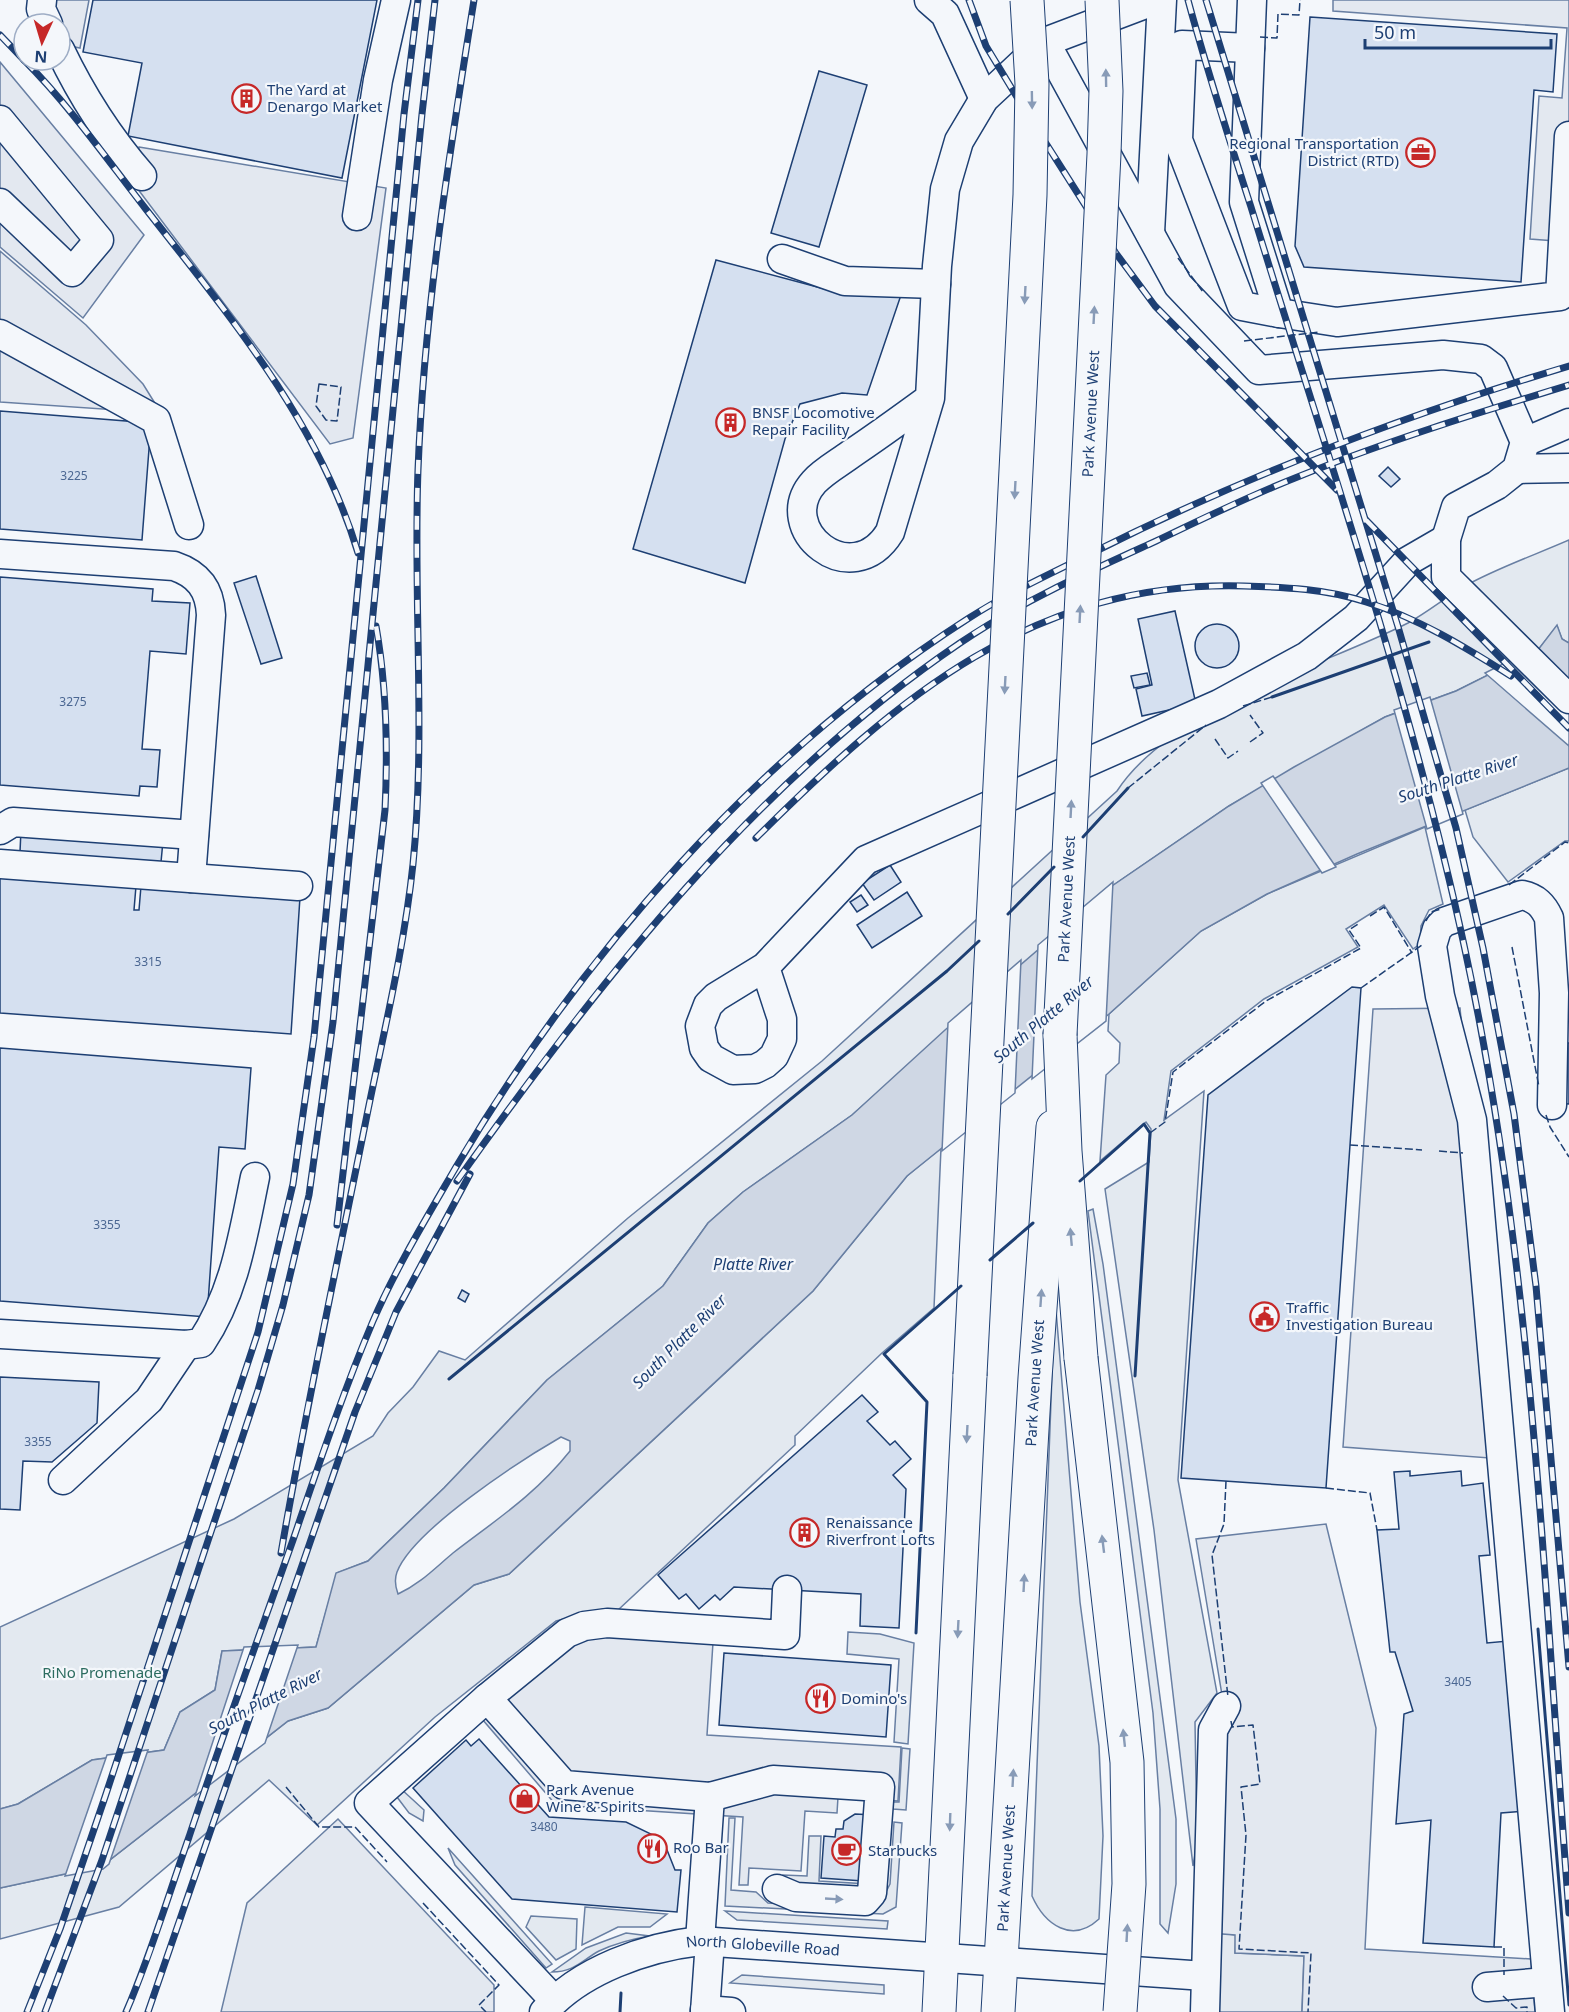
<svg xmlns="http://www.w3.org/2000/svg" width="1569" height="2012" font-family="'Noto Sans',sans-serif">
<rect width="100%" height="100%" fill="#f4f7fb"/>
<g fill="#e3e9f0" stroke="#687fa3" stroke-width="1.5">
<path d="M1569,540V643L1562,639L1557,626L1538,650L1456,691L1385,717L1229,806L1112,886L852,1115L743,1192L708,1223L663,1286L547,1380L444,1488L368,1561L337,1573L316,1647L222,1651L215,1690L180,1712L164,1750L92,1760L18,1804L0,1809V1627L234,1519L373,1436L388,1413L413,1387L439,1351L465,1360L628,1218L822,1061L1117,791C1171,708 1321,667 1408,623C1428,612 1446,597 1465,586C1497,568 1535,555 1569,540Z"/>
<path d="M1569,768V841H1565L1508,882L1473,837L1465,810Z"/>
<path d="M1425,827L1443,904L1429,910L1421,926L1420,944L1413,949L1384,905L1346,929L1358,947L1264,999L1171,1071L1164,1120L1204,1091L1178,1480L1217,1693L1195,1722L1197,1843L1193,1866L1154,1530L1105,1189L1149,1162L1151,1129L1146,1122L1100,1161L1106,1075L1119,1063L1120,1043L1108,1031L1109,1014L1201,931L1267,894Z"/>
<path d="M941,1148L934,1308L882,1353L795,1436V1445L618,1610L603,1609L556,1621L435,1717L317,1825L269,1780L119,1907L0,1939V1888L102,1866L288,1721L328,1708L474,1585L509,1574L813,1291L907,1176Z"/>
<path d="M1093,1209L1103,1264L1176,1819V1884L1168,1933L1160,1924V1809L1153,1713L1088,1211Z"/>
<path d="M1055,1298L1080,1602L1099,1746L1103,1836L1099,1919C1072,1944 1045,1925 1032,1896Z"/>
<path d="M848,1632L880,1634L914,1643L908,1744L894,1742L899,1659L847,1654Z"/>
<path d="M902,1748L910,1749L906,1810L893,1809V1802H899Z"/>
<path d="M400,1788L424,1810L423,1821L409,1813L397,1797Z"/>
<path d="M729,1818H735L731,1890L756,1892L768,1903L865,1909C878,1903 884,1897 890,1884L894,1822L902,1823L896,1907L883,1914L725,1906Z"/>
<path d="M809,1836H821L819,1881L868,1884L860,1895L782,1880L783,1875L807,1876Z"/>
<path d="M448,1848L552,1964L546,1968L455,1865Z"/>
<path d="M585,1907L667,1914L650,1927H618L582,1945Z"/>
<path d="M725,1911L888,1921L887,1929L737,1920Z"/>
<path d="M531,1916L577,1919L576,1949L556,1960L526,1927Z"/>
<path d="M626,1933L650,1936C632,1939 616,1943 599,1951C581,1961 574,1972 552,1972L586,1948Z"/>
<path d="M1220,1933L1236,1935L1235,1953L1304,1956L1302,2012H1219Z"/>
<path d="M742,1975L884,1985V1994L730,1983Z"/>
</g>
<g fill="#e3e8f0" stroke="#687fa3" stroke-width="1.5">
<path d="M47,0H89L80,48L60,44V24Z"/>
<path d="M1333,0H1569V242L1530,239L1539,96L1562,98L1567,28L1333,11Z"/>
<path d="M0,62L144,235L83,318L0,247Z"/>
<path d="M139,147L386,188L353,438L330,444L134,184Z"/>
<path d="M0,251L86,325L143,384L161,413L0,402Z"/>
<path d="M1460,1008L1503,1459L1343,1447L1373,1009Z"/>
<path d="M1326,1524L1376,1728L1365,1949L1531,1959L1535,2012H1302L1304,1956L1235,1953V1935L1197,1932L1223,1701L1196,1539Z"/>
<path d="M714,1627L707,1735L901,1747L898,1801L838,1797L837,1813L805,1811L801,1871L749,1868L748,1885H739L743,1817L556,1805L470,1705L558,1631Z"/>
<path d="M338,1819L494,1985V2012H221L247,1903Z"/>
</g>
<path fill="#cfd7e4" stroke="#687fa3" stroke-width="1.5" fill-rule="evenodd" d="M1557,625L1562,639L1569,643V768L1357,854L1267,894L1201,931L1109,1014L907,1176L813,1291L509,1574L474,1585L328,1708L288,1721L102,1866L0,1888V1809L18,1804L92,1760L164,1750L180,1712L215,1690L222,1651L316,1647L336,1573L368,1561L444,1488L547,1380L663,1286L708,1223L743,1192L852,1115L945,1030L1112,886L1229,806L1294,767L1385,717L1456,691L1538,650ZM561,1437L570,1441V1451C534,1496 497,1519 453,1553C435,1568 420,1584 398,1594C395,1586 394,1580 397,1572C413,1530 521,1460 561,1437Z"/>
<g fill="#f4f7fb" stroke="#687fa3" stroke-width="1.5">
<path d="M1529,651L1569,692V746L1485,673Z"/>
<path d="M1430,697L1463,814L1427,829L1394,710Z"/>
<path d="M1273,776L1336,867L1322,873L1261,783Z"/>
<path d="M1113,882L1106,1021L1032,1079L1038,945Z"/>
<path d="M1021,960L1015,1093L942,1151L948,1023Z"/>
<path d="M298,1645L265,1743L195,1796L244,1647Z"/>
<path d="M148,1750L109,1864L103,1869L65,1876L107,1755Z"/>
</g>
<g fill="#d5e0f0" stroke="#1d3f73" stroke-width="1.5">
<path d="M93,0H377L342,178L128,136L142,63L83,52Z"/>
<path d="M1310,17L1557,34L1553,92L1534,90L1521,282L1304,267L1295,246Z"/>
<path d="M819,71L867,85L819,247L771,233Z"/>
<path d="M716,260L836,292L901,295L867,395L842,393L800,404L785,439L745,583L633,549Z"/>
<path d="M0,411L151,423L142,540L0,529Z"/>
<path d="M1388,467L1400,479L1391,487L1379,476Z"/>
<path d="M256,576L282,658L261,664L234,583Z"/>
<path d="M0,577L153,589L152,601L190,603L186,654L150,651L142,749L160,750L157,787L140,786L139,796L0,785Z"/>
<path d="M1175,611L1196,704L1142,716L1136,689L1152,685L1138,619Z"/>
<circle cx="1217" cy="646" r="22"/>
<path d="M1147,673L1150,685L1134,688L1131,676Z"/>
<path d="M21,830L163,841L161,862L20,852Z"/>
<path d="M890,865L901,882L874,900L862,883Z"/>
<path d="M0,877L136,886L134,910H139L141,886L300,897L291,1034L0,1013Z"/>
<path d="M907,892L922,916L872,948L857,925Z"/>
<path d="M861,895L868,905L857,912L850,902Z"/>
<path d="M1352,987L1361,988L1326,1488L1181,1478L1208,1095Z"/>
<path d="M1563,1043H1569V1104L1559,1103Z"/>
<path d="M0,1048L251,1068L245,1149L219,1147L207,1317L0,1301Z"/>
<path d="M462,1290L469,1294L465,1302L458,1298Z"/>
<path d="M0,1377L99,1382L97,1423L52,1462L23,1461L20,1510L0,1509Z"/>
<path d="M862,1395L878,1412L867,1421L890,1445L895,1441L911,1459L893,1475L906,1489L899,1628L860,1626L861,1594L734,1587L720,1600L715,1595L699,1609L686,1594L679,1599L658,1575Z"/>
<path d="M1410,1471V1476L1461,1471L1462,1486L1483,1483L1490,1555L1479,1556L1487,1643L1508,1641L1526,1811L1501,1813L1494,1947L1423,1943L1431,1820L1396,1824L1404,1714L1413,1711L1395,1652H1390L1377,1530L1399,1529L1394,1472Z"/>
<path d="M724,1653L891,1665L886,1737L719,1725Z"/>
<path d="M479,1739L549,1817L626,1822L653,1835L667,1850L675,1870H681L677,1912L512,1899L413,1788L466,1740L471,1746Z"/>
<path d="M855,1814L874,1815L863,1881L821,1878L824,1836L835,1837L836,1829H843L844,1821Z"/>
</g>
<g fill="none" stroke-linecap="round" stroke-linejoin="round">
<defs>
<g id="minor">
<path d="M42,0L41,9L48,24"/>
<path d="M929,0L945,14L984,99"/>
<path d="M1252,0L1244,202L1279,313L1337,322L1560,296L1569,136"/>
<path d="M1045,42L1178,285L1259,370L1443,355L1481,359L1493,368L1525,442L1517,469L1497,485L1456,507L1446,539V577L1569,699"/>
<path d="M1250,48L1182,45L1178,140L1242,306L1279,313"/>
<path d="M60,50C81,94 109,138 142,176"/>
<path d="M0,120L99,240L72,272L0,203"/>
<path d="M357,216L378,80L396,0"/>
<path d="M1150,233L1162,0"/>
<path d="M782,259L845,281L936,284"/>
<path d="M0,334L156,420L189,525"/>
<path d="M930,398L890,532C852,594 772,529 814,482C824,471 839,463 851,454C878,436 904,417 930,398L937,266L945,189L959,141L984,99L1045,42L1156,0"/>
<path d="M1525,442L1569,423"/>
<path d="M1517,469L1569,468"/>
<path d="M0,554L174,566C198,574 210,589 211,615L191,878"/>
<path d="M0,830L13,822L194,835"/>
<path d="M0,864L298,886"/>
<path d="M765,967L782,1019V1039L774,1056L765,1064L755,1069L733,1070L711,1058L704,1048L700,1026L708,1005L716,997L765,967L866,860L1219,704L1307,656L1356,618L1408,561L1446,539"/>
<path d="M0,1334L186,1345L201,1343C235,1292 243,1235 255,1177"/>
<path d="M63,1480L149,1400L186,1345"/>
<path d="M487,1698L567,1633L584,1626L607,1623L785,1635L787,1590"/>
<path d="M700,1941L710,1797"/>
<path d="M1487,1987L1547,1982"/>
<path d="M554,2000L369,1803L487,1698L564,1785L710,1797L773,1780L880,1787L872,1893L865,1901L796,1897L777,1889"/>
<path d="M705,2010L731,2012"/>
<path id="s1" d="M544,2012C580,1970 647,1947 700,1941L1205,1976"/>
<path d="M705,2012L710,1941"/>
<path d="M1205,2012L1213,1730L1226,1706"/>
<path d="M1550,2012L1472,1120L1440,996L1432,946L1437,929L1444,922L1522,895C1536,898 1543,905 1549,918L1554,993L1552,1105"/>
</g>
<g id="major">
<path d="M939,2012L970,1375"/>
<path id="s2" d="M998,2012L1035,1378L1053,1127"/>
</g>
<path id="highway" d="M1060,1035L1065,1151L1081,1358"/>
</defs>
<use href="#minor" stroke="#1d3f73" stroke-width="31"/>
<use href="#major" stroke="#1d3f73" stroke-width="35"/>
<use href="#highway" stroke="#1d3f73" stroke-width="35"/>
<use href="#minor" stroke="#f4f7fb" stroke-width="28"/>
<use href="#major" stroke="#f4f7fb" stroke-width="33"/>
<use href="#highway" stroke="#f4f7fb" stroke-width="33"/>
<defs>
<g id="rail">
<path d="M969,0L986,46L1026,112L1115,252L1155,306L1337,490"/>
<path d="M1188,0C1207,70 1229,139 1251,207C1326,452 1410,695 1464,945C1533,1263 1544,1589 1569,1913"/>
<path d="M1206,0L1399,630L1456,828L1483,948L1514,1114L1536,1286L1569,1667"/>
<path d="M0,35L24,60"/>
<path d="M24,60C69,105 106,158 145,208C228,314 319,422 358,553"/>
<path d="M1366,520L1569,728"/>
<path d="M756,838C897,698 1034,580 1244,586C1285,587 1327,589 1366,602C1418,618 1465,647 1511,676"/>
<path d="M457,1181C599,981 755,782 960,643C1020,602 1088,572 1154,542C1200,520 1247,497 1295,478C1384,442 1477,413 1569,385"/>
<path d="M337,1225L385,810C388,747 387,688 376,626"/>
<path d="M281,1553C306,1408 337,1264 366,1120C383,1035 404,950 413,864C426,733 413,601 418,470C424,312 449,156 474,0"/>
<path d="M27,2012L60,1929L105,1797L258,1332L293,1184L314,1037L404,114L418,0"/>
<path d="M45,2012L102,1860L258,1390L283,1305L309,1195L333,1022L422,114L435,0"/>
<path d="M126,2012C151,1954 168,1896 189,1837C222,1737 258,1639 293,1540C318,1467 343,1392 373,1321C396,1268 427,1217 456,1167C583,952 757,754 969,618C1008,593 1050,574 1092,553C1245,476 1405,415 1569,366"/>
<path d="M148,2012L355,1412L396,1312L470,1174"/>
</g>
</defs>
<use href="#rail" stroke="#1d3f73" stroke-width="7"/>
<use href="#rail" stroke="#f4f7fb" stroke-width="4.5" stroke-dasharray="14" stroke-linecap="butt"/>
<defs>
<g id="major-bridge">
<path id="s3" d="M1060,1035L1104,154L1106,91L1102,0"/>
<path d="M970,1375L1030,195L1032,84L1027,0"/>
</g>
<path id="highway-bridge" d="M1081,1358L1127,1762L1129,1884L1120,2012"/>
</defs>
<use href="#major-bridge" stroke="#1d3f73" stroke-width="35" stroke-linecap="butt"/>
<use href="#highway-bridge" stroke="#1d3f73" stroke-width="35" stroke-linecap="butt"/>
<use href="#major-bridge" stroke="#f4f7fb" stroke-width="33"/>
<use href="#highway-bridge" stroke="#f4f7fb" stroke-width="33"/>
<g stroke="#1d3f73" stroke-width="1.5" stroke-dasharray="8 3" stroke-linecap="butt">
<path d="M1260,37L1277,38L1278,14L1299,15L1300,0"/>
<path d="M1178,258L1203,292"/>
<path d="M1244,341L1319,332"/>
<path d="M319,384L341,387L337,421L326,420L316,406Z"/>
<path d="M1243,706L1272,697"/>
<path d="M1215,739L1228,758L1238,751"/>
<path d="M1250,742L1263,733L1250,715"/>
<path d="M1128,788L1206,725"/>
<path d="M1509,885L1565,842L1569,843"/>
<path d="M1370,916L1384,907L1412,953"/>
<path d="M1426,921L1431,912L1441,909"/>
<path d="M1512,947L1539,1087"/>
<path d="M1361,988L1422,945"/>
<path d="M1546,1115L1550,1127L1569,1157"/>
<path d="M1150,1133L1165,1122L1173,1072L1266,1001L1361,948L1349,930L1358,924"/>
<path d="M1350,1145L1422,1150"/>
<path d="M1439,1151L1463,1153"/>
<path d="M1226,1481L1224,1524L1212,1555L1228,1697"/>
<path d="M1326,1488L1370,1493L1377,1530"/>
<path d="M1231,1721L1232,1727L1253,1725L1260,1784L1241,1787L1246,1835L1239,1949L1311,1953L1308,2012"/>
<path d="M286,1787L319,1827H355L387,1862"/>
<path d="M423,1903L499,1985L479,2005L486,2012"/>
<path d="M1494,1947H1504V1975"/>
<path d="M1503,1996L1516,2008L1527,2007V2012"/>
</g>
<g stroke="#1d3f73" stroke-width="3">
<path d="M1272,697L1429,642"/>
<path d="M1083,837L1128,788"/>
<path d="M1008,914L1054,867"/>
<path d="M1080,1181L1144,1124L1150,1133L1135,1376"/>
<path d="M990,1260L1033,1223"/>
<path d="M449,1379L947,971L979,941"/>
<path d="M1538,1629L1569,2005"/>
<path d="M916,1633L927,1402L884,1354L961,1286"/>
<path d="M620,2012L621,1993"/>
</g>
</g>
<defs><path id="oneway-solid" d="M-6-.8H1V-3.2L6.5 0L1 3.2V.8H-6Z" transform="scale(1.5)"/></defs>
<g fill="#889bb7">
<use href="#oneway-solid" transform="translate(1106 78) rotate(-91)"/>
<use href="#oneway-solid" transform="translate(1032 100) rotate(89)"/>
<use href="#oneway-solid" transform="translate(1025 295) rotate(93)"/>
<use href="#oneway-solid" transform="translate(1094 315) rotate(-87)"/>
<use href="#oneway-solid" transform="translate(1015 490) rotate(93)"/>
<use href="#oneway-solid" transform="translate(1080 614) rotate(-87)"/>
<use href="#oneway-solid" transform="translate(1005 685) rotate(93)"/>
<use href="#oneway-solid" transform="translate(1071 809) rotate(-87)"/>
<use href="#oneway-solid" transform="translate(1071 1237) rotate(-95)"/>
<use href="#oneway-solid" transform="translate(1041 1298) rotate(-86)"/>
<use href="#oneway-solid" transform="translate(967 1434) rotate(93)"/>
<use href="#oneway-solid" transform="translate(1103 1544) rotate(-97)"/>
<use href="#oneway-solid" transform="translate(1024 1583) rotate(-87)"/>
<use href="#oneway-solid" transform="translate(958 1629) rotate(93)"/>
<use href="#oneway-solid" transform="translate(1124 1738) rotate(-96)"/>
<use href="#oneway-solid" transform="translate(1013 1778) rotate(-87)"/>
<use href="#oneway-solid" transform="translate(950 1822) rotate(92)"/>
<use href="#oneway-solid" transform="translate(834 1899) rotate(3)"/>
<use href="#oneway-solid" transform="translate(1127 1933) rotate(-87)"/>
</g>
<defs>
<symbol id="building-ring" viewBox="-11 -11 22 22"><circle r="9.5" fill="#f4f7fb" stroke="#c62828" stroke-width="1.5"/><path d="M-4-6H4V6H1V3H-1V6H-4ZM-2.5-4.3h1.7v1.8h-1.7ZM.8-4.3h1.7v1.8H.8ZM-2.5-1h1.7V.8h-1.7ZM.8-1h1.7V.8H.8Z" fill="#c62828"/></symbol>
<symbol id="office-ring" viewBox="-11 -11 22 22"><circle r="9.5" fill="#f4f7fb" stroke="#c62828" stroke-width="1.5"/><path d="M-6-3h4V-5.5h4V-3h4V5H-6ZM-1-4.5V-3h2v-1.5ZM-6 0V1H6V0Z" fill="#c62828"/></symbol>
<symbol id="civic-ring" viewBox="-11 -11 22 22"><circle r="9.5" fill="#f4f7fb" stroke="#c62828" stroke-width="1.5"/><path d="M-.6-6.5H3V-4.5H.6V-3L4-1V1h2V6H-6V1h2V-1L-.6-3ZM-1.2 2.5V6h2.4V2.5Z" fill="#c62828"/></symbol>
<symbol id="restaurant-ring" viewBox="-11 -11 22 22"><circle r="9.5" fill="#f4f7fb" stroke="#c62828" stroke-width="1.5"/><path d="M-5-6h1v4h1v-4h1v4h1v-4h1v5L-1.5 .5V6h-2V.5L-5-1ZM5-6V6H3V1.5H1.5Q1.5-4 5-6Z" fill="#c62828"/></symbol>
<symbol id="shop-ring" viewBox="-11 -11 22 22"><circle r="9.5" fill="#f4f7fb" stroke="#c62828" stroke-width="1.5"/><path d="M-5-2.5h2.3a2.7 3.5 0 0 1 5.4 0H5L5.5 6h-11ZM-1.5-2.5h3a1.5 2.3 0 0 0-3 0Z" fill="#c62828"/></symbol>
<symbol id="cafe-ring" viewBox="-11 -11 22 22"><circle r="9.5" fill="#f4f7fb" stroke="#c62828" stroke-width="1.5"/><path d="M-5.5-4.5H6V0H3Q3 3.5 0 3.5H-2.5Q-5.5 3.5-5.5 0ZM3-3.2v2h1.7v-2ZM-6 4.5H4V6H-6Z" fill="#c62828"/></symbol>
</defs>
<g fill-rule="evenodd">
<use href="#building-ring" x="230" y="82" width="33" height="33"/>
<use href="#office-ring" x="1404" y="136" width="33" height="33"/>
<use href="#building-ring" x="714" y="406" width="33" height="33"/>
<use href="#civic-ring" x="1248" y="1300" width="33" height="33"/>
<use href="#building-ring" x="788" y="1516" width="33" height="33"/>
<use href="#restaurant-ring" x="804" y="1682" width="33" height="33"/>
<use href="#shop-ring" x="508" y="1782" width="33" height="33"/>
<use href="#restaurant-ring" x="636" y="1832" width="33" height="33"/>
<use href="#cafe-ring" x="830" y="1834" width="33" height="33"/>
</g>
<g text-anchor="middle" stroke-width="4.5" stroke-linejoin="round" paint-order="stroke">
<g font-size="12" fill="#4b6792">
<text x="74" y="480">3225</text>
<text x="73" y="706">3275</text>
<text x="148" y="966">3315</text>
<text x="107" y="1229">3355</text>
<text x="38" y="1446">3355</text>
<text x="1458" y="1686">3405</text>
<text x="544" y="1831">3480</text>
</g>
<g font-size="15" fill="#1d3f73" stroke="#f4f7fb" text-anchor="start">
<text x="267" y="95">The Yard at<tspan x="267" dy="17">Denargo Market</tspan></text>
<text x="1399" y="149" text-anchor="end">Regional Transportation<tspan x="1399" dy="17">District (RTD)</tspan></text>
<text x="752" y="418">BNSF Locomotive<tspan x="752" dy="17">Repair Facility</tspan></text>
<text x="1286" y="1313">Traffic<tspan x="1286" dy="17">Investigation Bureau</tspan></text>
<text x="826" y="1528">Renaissance<tspan x="826" dy="17">Riverfront Lofts</tspan></text>
<text x="841" y="1704">Domino's</text>
<text x="546" y="1795">Park Avenue<tspan x="546" dy="17">Wine &amp; Spirits</tspan></text>
<text x="673" y="1853">Roo Bar</text>
<text x="868" y="1856">Starbucks</text>
</g>
<g font-size="15" fill="#1d3f73" stroke="#f4f7fb">
<text dy="5" stroke="none"><textPath href="#s3" startOffset="622">Park Avenue West</textPath></text>
<text dy="5" stroke="none"><textPath href="#s3" startOffset="136">Park Avenue West</textPath></text>
<text dy="5" stroke="none"><textPath href="#s2" startOffset="630">Park Avenue West</textPath></text>
<text dy="5" stroke="none"><textPath href="#s2" startOffset="144">Park Avenue West</textPath></text>
<text dy="5" stroke="none"><textPath href="#s1" startOffset="238">North Globeville Road</textPath></text>
</g>
<g font-size="15" fill="#2c6c60" stroke="#f4f7fb">
<text x="102" y="1678">RiNo Promenade</text>
</g>
<g font-size="16" font-style="italic" fill="#1d3f73" stroke="#f4f7fb">
<text transform="translate(1458 778) rotate(-18)" y="6">South Platte River</text>
<text transform="translate(1043 1019) rotate(-40)" y="6">South Platte River</text>
<text x="753" y="1270">Platte River</text>
<text transform="translate(679 1341) rotate(-45)" y="6">South Platte River</text>
<text transform="translate(265 1701) rotate(-27)" y="6">South Platte River</text>
</g>
</g>
<g transform="translate(42 42) rotate(184)"><circle r="28" fill="#f4f7fb" stroke="#9eadc5" stroke-width="1.5"/>
<path d="M0-4.5L10 22L0 15L-10 22Z" fill="#c62828"/>
<text y="-9" font-size="16" font-weight="bold" text-anchor="middle" fill="#1d3f73">N</text>
</g>
<path d="M1365 39v9h186v-9" fill="none" stroke="#1d3f73" stroke-width="3"/>
<text x="1374" y="39" font-size="18" fill="#1d3f73" stroke="#f4f7fb" stroke-width="4.5" paint-order="stroke">50 m</text>
</svg>
